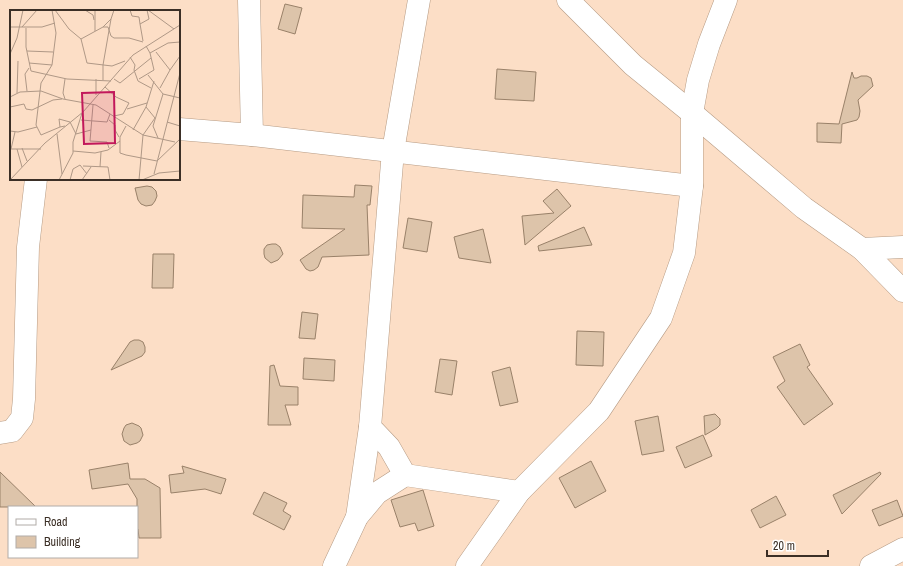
<svg xmlns="http://www.w3.org/2000/svg" width="903" height="566" font-family="'Archivo Narrow',sans-serif">
<rect width="100%" height="100%" fill="#fcdec6"/>
<g fill="#ddc4aa" stroke="#998169">
<path d="M285,4L302,8L295,34L278,29Z"/>
<path d="M497,69L536,72L534,101L495,99Z"/>
<path d="M852,72L854,78H857L861,76H867L871,78L873,86L858,100L860,111L859,117L857,120L842,124L841,143L817,142V123L839,124Z"/>
<path d="M355,185L372,186L370,205H367L369,255L322,257L318,267L314,270L310,271L306,269L300,260L345,229L302,228L303,195L354,197Z"/>
<path d="M147,186L152,187L156,191L157,196L155,201L152,205L146,206L141,204L138,200L135,188Z"/>
<path d="M557,189L571,206L525,245L522,216L554,213L543,201Z"/>
<path d="M408,218L432,222L427,252L403,248Z"/>
<path d="M584,227L592,245L539,251L538,246Z"/>
<path d="M483,229L491,263L459,258L454,237Z"/>
<path d="M272,244H276L280,247L283,254L278,260L271,263L265,258L264,254V249L267,245Z"/>
<path d="M153,254H174L173,288H152Z"/>
<path d="M302,312L318,314L315,339L299,338Z"/>
<path d="M577,331L604,332L603,366L576,365Z"/>
<path d="M134,340H139L143,342L145,347V352L142,356L111,370L130,342Z"/>
<path d="M800,344L810,365L807,367L833,404L804,425L777,387L785,381L773,357Z"/>
<path d="M304,358L335,360L334,381L303,379Z"/>
<path d="M440,359L457,361L452,395L435,392Z"/>
<path d="M274,365L280,386L298,387V405H285L291,425H268L270,366Z"/>
<path d="M510,367L518,402L500,406L492,372Z"/>
<path d="M715,414L720,419V425L717,428L705,435L704,416Z"/>
<path d="M658,416L664,451L642,455L635,421Z"/>
<path d="M132,423L139,426L141,428L143,435L140,441L137,443L130,445L124,441L122,434L124,428L126,425Z"/>
<path d="M703,435L712,456L685,468L676,447Z"/>
<path d="M591,461L606,491L575,508L559,478Z"/>
<path d="M128,463L130,479H145L160,488L161,538H139L138,529H137V499L128,484L92,489L89,470Z"/>
<path d="M182,466L226,479L221,494L205,489L171,493L169,475L184,473Z"/>
<path d="M0,472L36,507H0Z"/>
<path d="M880,472L881,474L842,514L833,495Z"/>
<path d="M423,490L434,526L418,531L415,523L400,527L391,500Z"/>
<path d="M264,492L287,503L283,511L291,516L284,530L253,514Z"/>
<path d="M776,496L786,515L760,528L751,510Z"/>
<path d="M897,500L903,516L879,526L872,510Z"/>
</g>
<g fill="none" stroke-linecap="round" stroke-linejoin="round">
<defs>
<g id="minor">
<path d="M249,0L252,135"/>
<path d="M419,0L393,151L370,427L389,447L405,475L519,492"/>
<path d="M568,0L633,65L692,113L804,208L862,249L903,291"/>
<path d="M179,129L252,135L692,186"/>
<path d="M862,249L903,247"/>
<path d="M0,433L12,431L22,418L24,399L28,247L36,179"/>
<path d="M357,517L370,427"/>
<path d="M334,566L357,517L377,493L405,475"/>
<path d="M467,566L519,492L599,411L661,318L684,253L692,186V113L698,80L709,44L726,0"/>
<path d="M871,566L903,549"/>
</g>
</defs>
<use href="#minor" stroke="#b69b84" stroke-width="23"/>
<use href="#minor" stroke="#fff" stroke-width="22"/>
</g>
<g transform="translate(10 10)">
<rect width="170" height="170" fill="#fcdec6"/>
<path fill="none" stroke="#af9886" stroke-width="1" d="M42,0L46,23L42,55L31,73L26,115L31,125L50,117M45,0L59,19L71,29L77,53L102,56L115,51M75,0L83,5L84,10M120,0L122,6L129,7L130,14L139,9L137,0M138,0L164,19M130,14L133,31M0,17H32L45,13M12,17L27,0M93,17H98L101,26L104,28H119L133,32M16,18V37L21,61L57,69L101,71M85,21V0M71,29L93,17L101,9L104,0M136,36L140,43L158,33L170,32M17,41L43,42M146,42L160,60L170,46M0,44L7,28L13,0M120,47L125,55L124,60L128,71L141,78M19,53L42,55M138,65L153,84L170,88M55,69L53,83L55,89M86,69V85M104,69L110,73L141,48M129,69L144,60L140,43M93,70V55L101,9M95,77L106,87L119,93L113,104L104,106M150,78L160,60M17,81L15,64L19,58M7,83L8,51M0,87L10,82L31,81L53,89L86,95L133,125L165,132M83,95L80,131L97,132L99,138M0,97L14,94L16,99L22,100L43,90L52,89M117,99L137,93M71,110L97,112L100,104M99,110L105,115V120L109,127M157,112L170,116M55,116L50,117L49,109L60,112L66,124L81,120M116,116L110,127V143L116,145L147,151L170,129M123,120L136,97L144,71M0,121L8,122L27,117M47,124L52,164M148,128L143,116L153,84M12,138L17,151M0,139H31M1,139L5,122M7,139L12,157M63,141L85,143L98,140L110,131M73,156L98,157L100,170M90,157L91,142M144,164L170,63M0,170L35,133L73,102L123,45L170,15M49,170L63,143V132L72,103M60,170L63,159L70,155L77,164M72,170L81,157M129,170L133,125L145,108L136,97M132,170L149,163L170,161"/>
<path fill="#c2185b" fill-opacity="0.15" stroke="#c2185b" stroke-width="2" d="M104,82L105,133L74,134L72,83Z"/>
<rect width="170" height="170" fill="none" stroke="#3b2f26" stroke-width="2"/>
</g>
<rect x="8" y="506" width="130" height="52" fill="#ffffff" stroke="#b1aca8"/>
<rect x="16" y="519" width="20" height="6" fill="#ffffff" stroke="#b1aca8"/>
<text x="44" y="526" font-size="12" fill="#3b2f26">Road</text>
<rect x="16" y="536" width="20" height="12" fill="#ddc4aa" stroke="#b1aca8"/>
<text x="44" y="546" font-size="12" fill="#3b2f26">Building</text>
<path d="M767 550v6h61v-6" fill="none" stroke="#3b2f26" stroke-width="2"/>
<text x="773" y="550" font-size="12" fill="#3b2f26" stroke="#ffffff" stroke-width="3" paint-order="stroke">20 m</text>
</svg>
